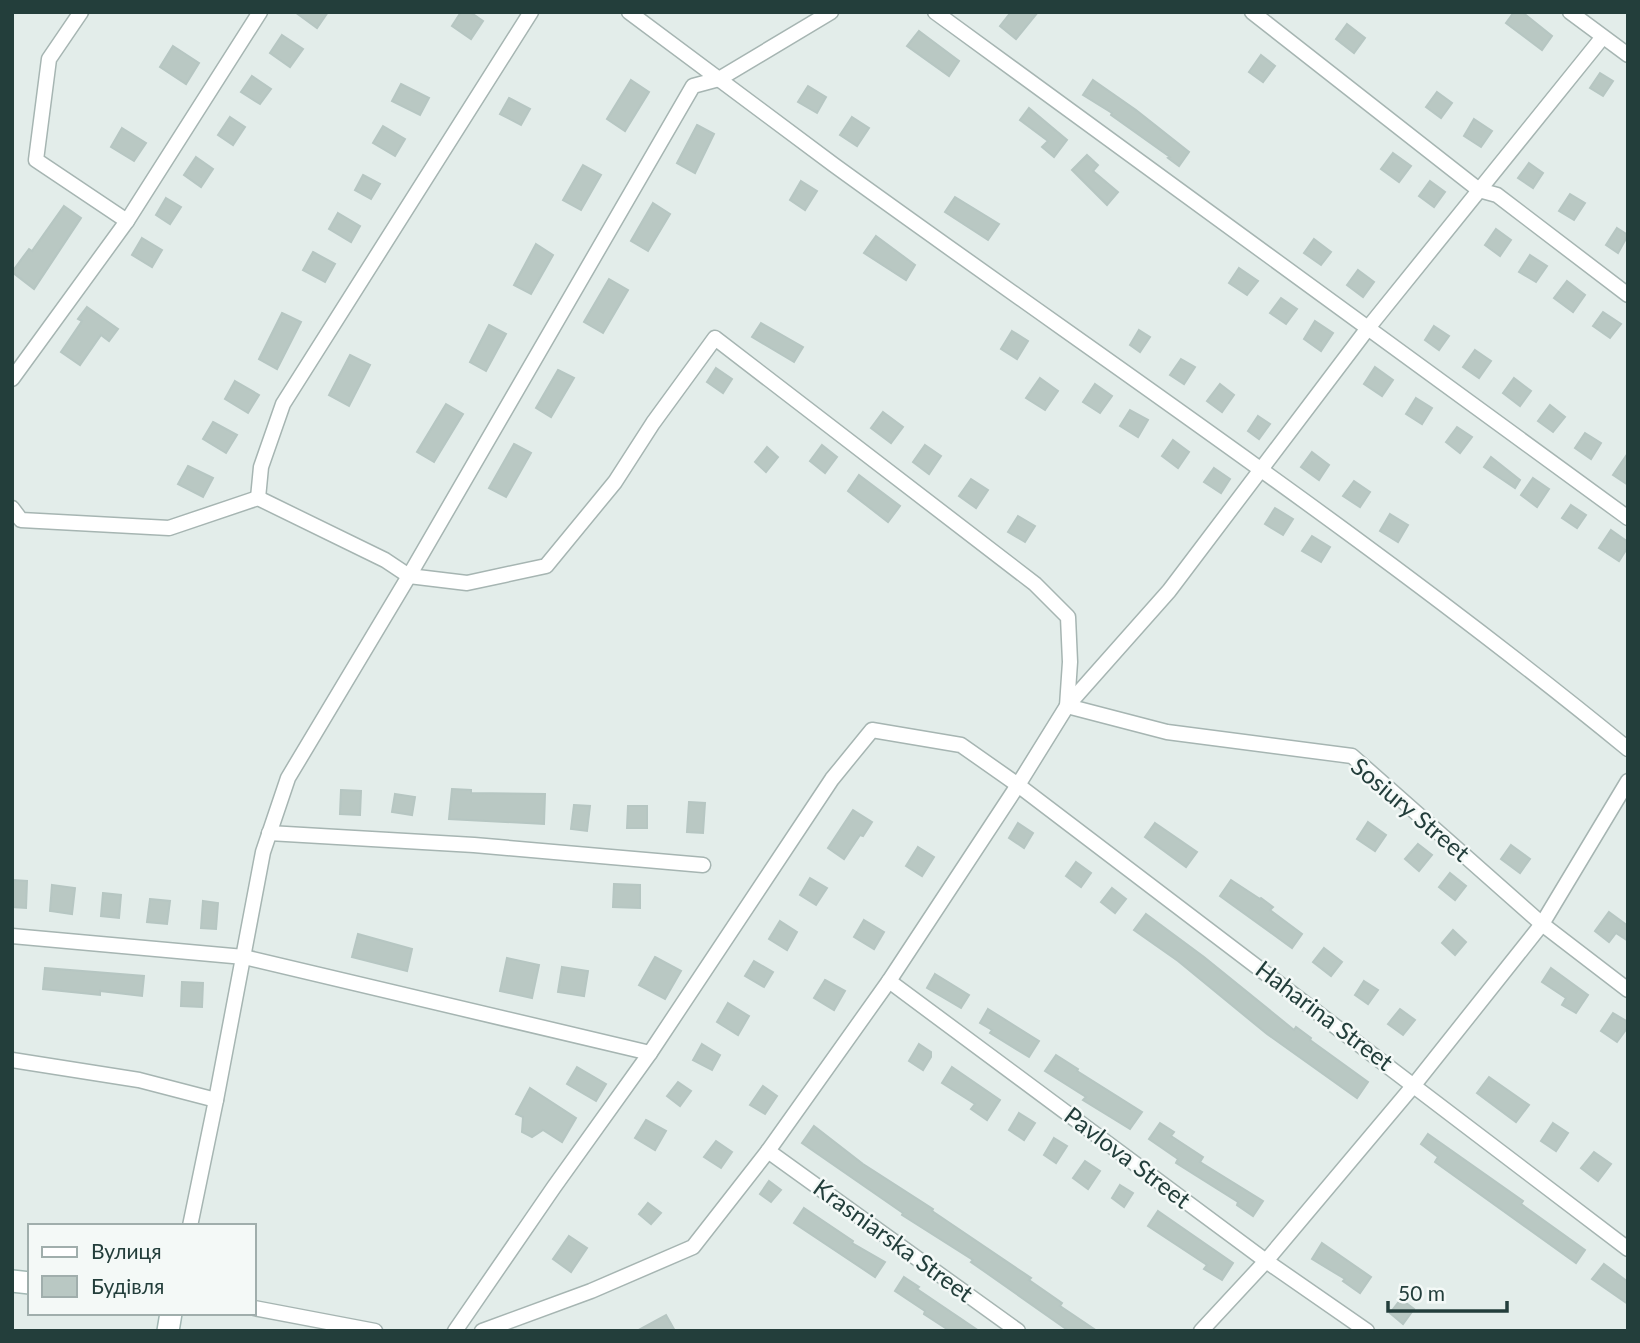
<svg xmlns="http://www.w3.org/2000/svg" width="1640" height="1343" font-family="Lato,sans-serif">
<rect width="100%" height="100%" fill="#e3edea"/>
<g fill="#b9c8c3" stroke="#b6c6c2" stroke-width="2">
<path d="M295,12H328L317,28Z"/>
<path d="M461,12H470L483,21L471,39L452,26Z"/>
<path d="M1011,12H1038L1016,39L1000,26Z"/>
<path d="M1514,12H1522L1552,36L1542,50L1506,23Z"/>
<path d="M1347,24L1365,38L1354,53L1336,39Z"/>
<path d="M919,31L959,61L949,76L907,46Z"/>
<path d="M282,35L303,49L290,67L270,53Z"/>
<path d="M173,46L199,63L186,84L160,67Z"/>
<path d="M1261,55L1275,66L1263,82L1249,72Z"/>
<path d="M1600,73L1613,81L1603,96L1590,88Z"/>
<path d="M252,76L271,89L260,104L241,92Z"/>
<path d="M631,80L649,92L625,131L607,119Z"/>
<path d="M1093,80L1136,110L1189,152L1179,166L1168,158L1170,157L1111,115L1112,113L1083,95Z"/>
<path d="M401,84L429,98L420,115L392,101Z"/>
<path d="M808,86L826,97L817,113L798,102Z"/>
<path d="M1437,92L1452,103L1441,118L1426,107Z"/>
<path d="M509,98L530,109L521,125L500,114Z"/>
<path d="M1029,108L1067,140L1054,157L1042,147L1048,141L1020,120Z"/>
<path d="M230,117L245,127L233,145L218,135Z"/>
<path d="M852,117L869,128L857,146L840,135Z"/>
<path d="M1474,119L1492,131L1481,147L1464,136Z"/>
<path d="M697,125L714,134L695,173L677,163Z"/>
<path d="M383,126L405,139L395,156L373,143Z"/>
<path d="M122,128L146,143L134,161L111,147Z"/>
<path d="M1393,153L1411,166L1399,182L1381,169Z"/>
<path d="M1087,155L1098,165L1093,171L1118,192L1107,205L1072,170Z"/>
<path d="M196,157L213,169L201,187L184,175Z"/>
<path d="M1529,163L1543,173L1533,188L1518,178Z"/>
<path d="M583,165L601,175L581,210L563,200Z"/>
<path d="M363,175L380,184L371,199L355,190Z"/>
<path d="M801,181L817,191L805,210L790,200Z"/>
<path d="M1430,181L1445,192L1434,207L1419,196Z"/>
<path d="M1570,194L1585,203L1574,220L1559,211Z"/>
<path d="M955,197L999,224L988,240L945,212Z"/>
<path d="M166,198L181,207L170,224L156,215Z"/>
<path d="M653,203L670,214L648,251L631,241Z"/>
<path d="M64,206L81,218L34,289L12,272L29,249L32,251Z"/>
<path d="M338,213L360,226L351,242L329,229Z"/>
<path d="M1617,228L1628,235L1618,253L1606,245Z"/>
<path d="M1496,229L1511,240L1500,256L1485,245Z"/>
<path d="M876,236L915,265L906,280L864,253Z"/>
<path d="M142,238L162,250L152,267L132,255Z"/>
<path d="M1314,239L1331,252L1321,265L1304,253Z"/>
<path d="M536,244L553,255L531,294L514,285Z"/>
<path d="M313,252L335,264L325,282L303,270Z"/>
<path d="M1530,255L1547,266L1536,282L1519,272Z"/>
<path d="M1239,268L1258,281L1247,295L1229,283Z"/>
<path d="M1358,270L1374,282L1363,297L1347,285Z"/>
<path d="M609,279L628,290L603,333L584,322Z"/>
<path d="M1567,281L1585,295L1573,312L1554,298Z"/>
<path d="M1281,298L1297,309L1286,324L1270,313Z"/>
<path d="M87,307L118,329L109,341L101,335L80,365L61,352L82,321L78,319Z"/>
<path d="M1603,312L1621,324L1610,338L1593,326Z"/>
<path d="M282,313L301,322L277,369L259,359Z"/>
<path d="M1315,321L1333,333L1321,351L1304,339Z"/>
<path d="M761,323L803,347L794,362L752,337Z"/>
<path d="M489,325L506,334L486,371L470,362Z"/>
<path d="M1434,326L1449,336L1439,350L1425,340Z"/>
<path d="M1139,330L1150,337L1140,352L1130,345Z"/>
<path d="M1012,331L1028,341L1017,359L1001,349Z"/>
<path d="M1475,350L1491,361L1479,378L1463,367Z"/>
<path d="M350,355L370,365L349,406L329,395Z"/>
<path d="M1181,359L1195,367L1184,384L1170,375Z"/>
<path d="M1375,367L1393,380L1382,396L1364,384Z"/>
<path d="M716,368L732,379L723,393L707,382Z"/>
<path d="M558,370L574,378L551,417L536,408Z"/>
<path d="M1040,378L1058,391L1045,410L1026,398Z"/>
<path d="M1514,378L1531,391L1520,406L1503,393Z"/>
<path d="M235,381L259,395L248,413L225,399Z"/>
<path d="M1095,384L1112,396L1100,413L1083,402Z"/>
<path d="M1220,384L1234,395L1222,412L1207,401Z"/>
<path d="M1416,398L1432,408L1422,424L1406,414Z"/>
<path d="M446,404L463,414L434,462L417,452Z"/>
<path d="M1550,405L1565,417L1553,432L1538,421Z"/>
<path d="M1130,410L1148,420L1138,437L1120,426Z"/>
<path d="M883,412L903,427L891,443L871,428Z"/>
<path d="M1258,416L1270,424L1259,439L1248,431Z"/>
<path d="M213,422L237,435L226,453L203,439Z"/>
<path d="M1457,427L1472,437L1460,453L1446,442Z"/>
<path d="M1585,433L1601,443L1591,459L1575,448Z"/>
<path d="M1173,440L1189,452L1178,468L1162,456Z"/>
<path d="M514,444L531,453L506,497L489,488Z"/>
<path d="M822,445L837,457L825,473L810,461Z"/>
<path d="M925,445L941,456L929,474L913,462Z"/>
<path d="M767,447L778,457L766,472L755,462Z"/>
<path d="M1312,452L1329,465L1319,480L1301,467Z"/>
<path d="M1628,453V485L1613,475Z"/>
<path d="M1491,457L1520,480L1515,488L1484,467Z"/>
<path d="M188,466L213,478L203,497L178,484Z"/>
<path d="M1214,468L1230,479L1221,493L1204,482Z"/>
<path d="M859,475L900,506L888,522L848,491Z"/>
<path d="M1533,478L1549,489L1537,507L1521,495Z"/>
<path d="M971,479L988,490L976,508L959,496Z"/>
<path d="M1354,481L1370,492L1360,507L1343,496Z"/>
<path d="M1571,505L1586,515L1577,528L1562,518Z"/>
<path d="M1275,508L1293,519L1283,535L1265,524Z"/>
<path d="M1390,514L1408,525L1398,542L1380,531Z"/>
<path d="M1018,516L1035,526L1025,542L1008,532Z"/>
<path d="M1611,530L1628,542V547L1619,561L1599,548Z"/>
<path d="M1312,536L1330,547L1321,562L1302,551Z"/>
<path d="M452,789L471,790V793L545,794L544,824L449,819Z"/>
<path d="M341,790L361,791L360,815L340,814Z"/>
<path d="M395,794L415,797L412,815L392,812Z"/>
<path d="M689,802L705,803L703,833L687,832Z"/>
<path d="M574,805L590,806L587,831L571,829Z"/>
<path d="M628,806H647V828H627Z"/>
<path d="M853,810L872,822L863,836L860,835L844,859L828,848Z"/>
<path d="M1368,822L1386,835L1375,851L1357,839Z"/>
<path d="M1018,823L1033,833L1024,848L1009,838Z"/>
<path d="M1155,823L1197,852L1186,867L1145,837Z"/>
<path d="M1418,844L1432,855L1419,871L1405,859Z"/>
<path d="M1511,845L1530,859L1520,873L1501,859Z"/>
<path d="M918,847L934,857L922,876L906,866Z"/>
<path d="M1076,862L1091,873L1081,887L1066,876Z"/>
<path d="M1450,873L1466,886L1455,900L1439,887Z"/>
<path d="M810,878L827,888L816,905L800,895Z"/>
<path d="M12,880L27,881L26,908L12,907Z"/>
<path d="M1231,880L1260,899L1261,898L1273,907L1270,910L1302,934L1292,948L1220,896Z"/>
<path d="M614,884L640,885V908L613,907Z"/>
<path d="M52,885L75,888L72,914L50,911Z"/>
<path d="M1112,888L1126,899L1115,913L1101,902Z"/>
<path d="M103,893L121,895L119,918L101,916Z"/>
<path d="M150,899L170,901L167,924L147,922Z"/>
<path d="M203,901L218,903L216,929L201,928Z"/>
<path d="M1609,912L1628,926V941L1616,933L1609,942L1595,931Z"/>
<path d="M1146,914L1204,957L1294,1030L1296,1027L1311,1038L1310,1040L1368,1082L1357,1098L1267,1034L1178,961L1134,930Z"/>
<path d="M864,920L884,932L874,949L854,937Z"/>
<path d="M780,921L797,932L787,950L769,939Z"/>
<path d="M1453,930L1466,942L1455,955L1442,943Z"/>
<path d="M358,934L412,949L407,971L352,957Z"/>
<path d="M1324,948L1342,962L1331,976L1313,962Z"/>
<path d="M655,957L681,971L665,999L639,985Z"/>
<path d="M507,958L539,965L532,998L500,991Z"/>
<path d="M754,961L773,972L764,987L745,976Z"/>
<path d="M562,967L588,971L584,996L558,992Z"/>
<path d="M45,968L144,976L142,996L100,991V995L43,989Z"/>
<path d="M1551,968L1588,995L1576,1013L1562,1005L1566,998L1542,982Z"/>
<path d="M935,974L969,995L961,1008L927,988Z"/>
<path d="M825,980L845,991L834,1010L814,998Z"/>
<path d="M1364,981L1378,990L1368,1004L1355,995Z"/>
<path d="M182,982L203,983L202,1007L181,1006Z"/>
<path d="M728,1003L749,1016L738,1035L717,1022Z"/>
<path d="M988,1009L1039,1041L1029,1057L990,1033L992,1030L980,1023Z"/>
<path d="M1400,1009L1415,1020L1403,1035L1388,1024Z"/>
<path d="M1613,1013L1628,1022V1027L1617,1042L1601,1031Z"/>
<path d="M702,1044L720,1055L712,1070L693,1060Z"/>
<path d="M919,1044L931,1052V1057L923,1070L909,1061Z"/>
<path d="M1056,1055L1078,1069L1077,1071L1142,1112L1130,1129L1083,1100L1086,1097L1045,1071Z"/>
<path d="M577,1067L606,1084L596,1101L567,1084Z"/>
<path d="M952,1067L1000,1100L987,1120L971,1109L975,1104L942,1083Z"/>
<path d="M1489,1077L1529,1105L1516,1122L1477,1093Z"/>
<path d="M678,1082L691,1091L680,1106L667,1096Z"/>
<path d="M763,1086L777,1096L765,1114L750,1105Z"/>
<path d="M530,1088L576,1118L562,1142L543,1130L532,1137L522,1132L523,1117L516,1114Z"/>
<path d="M1019,1113L1035,1123L1024,1140L1009,1130Z"/>
<path d="M646,1120L666,1131L655,1150L635,1138Z"/>
<path d="M1160,1123L1174,1132L1171,1136L1203,1157L1200,1162L1263,1201L1253,1216L1237,1205L1238,1202L1176,1163L1178,1159L1149,1139Z"/>
<path d="M1553,1123L1568,1133L1556,1151L1541,1141Z"/>
<path d="M814,1126L863,1164L933,1209L932,1211L1031,1278L1029,1280L1062,1303L1060,1306L1097,1331H1069L971,1262L973,1260L902,1215L903,1213L802,1143Z"/>
<path d="M1428,1134L1523,1201L1521,1204L1585,1250L1576,1263L1435,1162L1438,1157L1421,1144Z"/>
<path d="M1054,1138L1067,1146L1056,1163L1044,1155Z"/>
<path d="M716,1141L732,1152L721,1168L704,1157Z"/>
<path d="M1594,1152L1611,1164L1598,1181L1581,1168Z"/>
<path d="M1085,1161L1100,1171L1088,1189L1073,1178Z"/>
<path d="M769,1181L781,1190L771,1202L760,1194Z"/>
<path d="M1120,1185L1133,1193L1124,1207L1112,1198Z"/>
<path d="M648,1203L661,1213L651,1224L639,1214Z"/>
<path d="M804,1208L853,1241L852,1243L885,1262L875,1277L794,1223Z"/>
<path d="M1158,1211L1233,1263L1222,1280L1204,1269L1207,1265L1148,1226Z"/>
<path d="M569,1236L587,1248L571,1272L553,1259Z"/>
<path d="M1322,1243L1371,1277L1360,1293L1343,1281L1345,1279L1312,1259Z"/>
<path d="M1604,1264L1628,1282V1304L1592,1279Z"/>
<path d="M904,1277L919,1287L917,1289L979,1331H950L924,1314L925,1311L895,1291Z"/>
<path d="M1401,1299L1414,1309L1403,1324L1390,1313Z"/>
<path d="M666,1315L675,1331H637Z"/>
</g>
<g fill="none" stroke-linecap="round" stroke-linejoin="round">
<defs>
<g id="street">
<path d="M81,12L49,59L36,160L127,221"/>
<path d="M629,12C697,63 765,114 834,165C1100,358 1373,540 1628,749"/>
<path d="M935,12L1628,518"/>
<path d="M1252,12L1479,190L1497,195L1628,295"/>
<path d="M1570,12L1628,55"/>
<path d="M12,379L127,221L260,12"/>
<path d="M258,498L261,467L283,404L531,12"/>
<path d="M12,508L21,520L169,528L258,498L385,560L409,576L467,583L546,566L615,482L653,423L715,338L1035,584L1068,617L1070,662L1067,706L1167,732L1352,756L1542,924L1628,990"/>
<path d="M269,833L474,845L703,865"/>
<path d="M12,936L244,957L650,1053"/>
<path d="M889,981L1266,1261L1367,1331"/>
<path d="M12,1060L139,1080L216,1100"/>
<path d="M768,1151L1018,1331"/>
<path d="M190,1226L216,1100L263,852L288,778L409,576L693,86L719,79L831,12"/>
<path d="M254,1308L375,1331"/>
<path d="M455,1331L554,1187L650,1053L832,779L872,730L961,745L1018,785L1628,1249"/>
<path d="M482,1331L591,1291L693,1247L768,1151L889,981L1018,785L1067,706L1169,591L1368,328L1602,38"/>
<path d="M1201,1331L1266,1261L1414,1085L1542,924L1628,781"/>
</g>
<g id="secondary">
<path d="M12,1281L30,1283"/>
<path d="M168,1331L171,1313"/>
</g>
</defs>
<use href="#street" stroke="#a6b5b2" stroke-width="17"/>
<use href="#secondary" stroke="#a2b8b4" stroke-width="24"/>
<use href="#street" stroke="#fff" stroke-width="14"/>
<use href="#secondary" stroke="#fff" stroke-width="21"/>
</g>
<g text-anchor="middle" stroke-width="5" stroke-linejoin="round" paint-order="stroke">
<g font-size="24" fill="#233e3b" stroke="#f4f9f7">
<text transform="translate(1410 810) rotate(40)" y="8">Sosiury Street</text>
<text transform="translate(1324 1016) rotate(37)" y="8">Haharina Street</text>
<text transform="translate(1127 1158) rotate(37)" y="8">Pavlova Street</text>
<text transform="translate(893 1241) rotate(36)" y="8">Krasniarska Street</text>
</g>
</g>
<rect width="1640" height="1343" fill="none" stroke="#233e3b" stroke-width="28"/>
<rect x="28" y="1224" width="228" height="91" fill="#f4f9f7" stroke="#a0aeac" stroke-width="2"/>
<rect x="42" y="1247" width="35" height="10" fill="#ffffff" stroke="#a0aeac" stroke-width="2"/>
<text x="91" y="1259" font-size="21" fill="#233e3b">Вулиця</text>
<rect x="42" y="1276" width="35" height="21" fill="#b9c8c3" stroke="#a0aeac" stroke-width="2"/>
<text x="91" y="1294" font-size="21" fill="#233e3b">Будівля</text>
<path d="M1388 1301v10h119v-10" fill="none" stroke="#233e3b" stroke-width="3.5"/>
<text x="1398" y="1301" font-size="21" fill="#233e3b" stroke="#f4f9f7" stroke-width="5" paint-order="stroke">50 m</text>
</svg>
